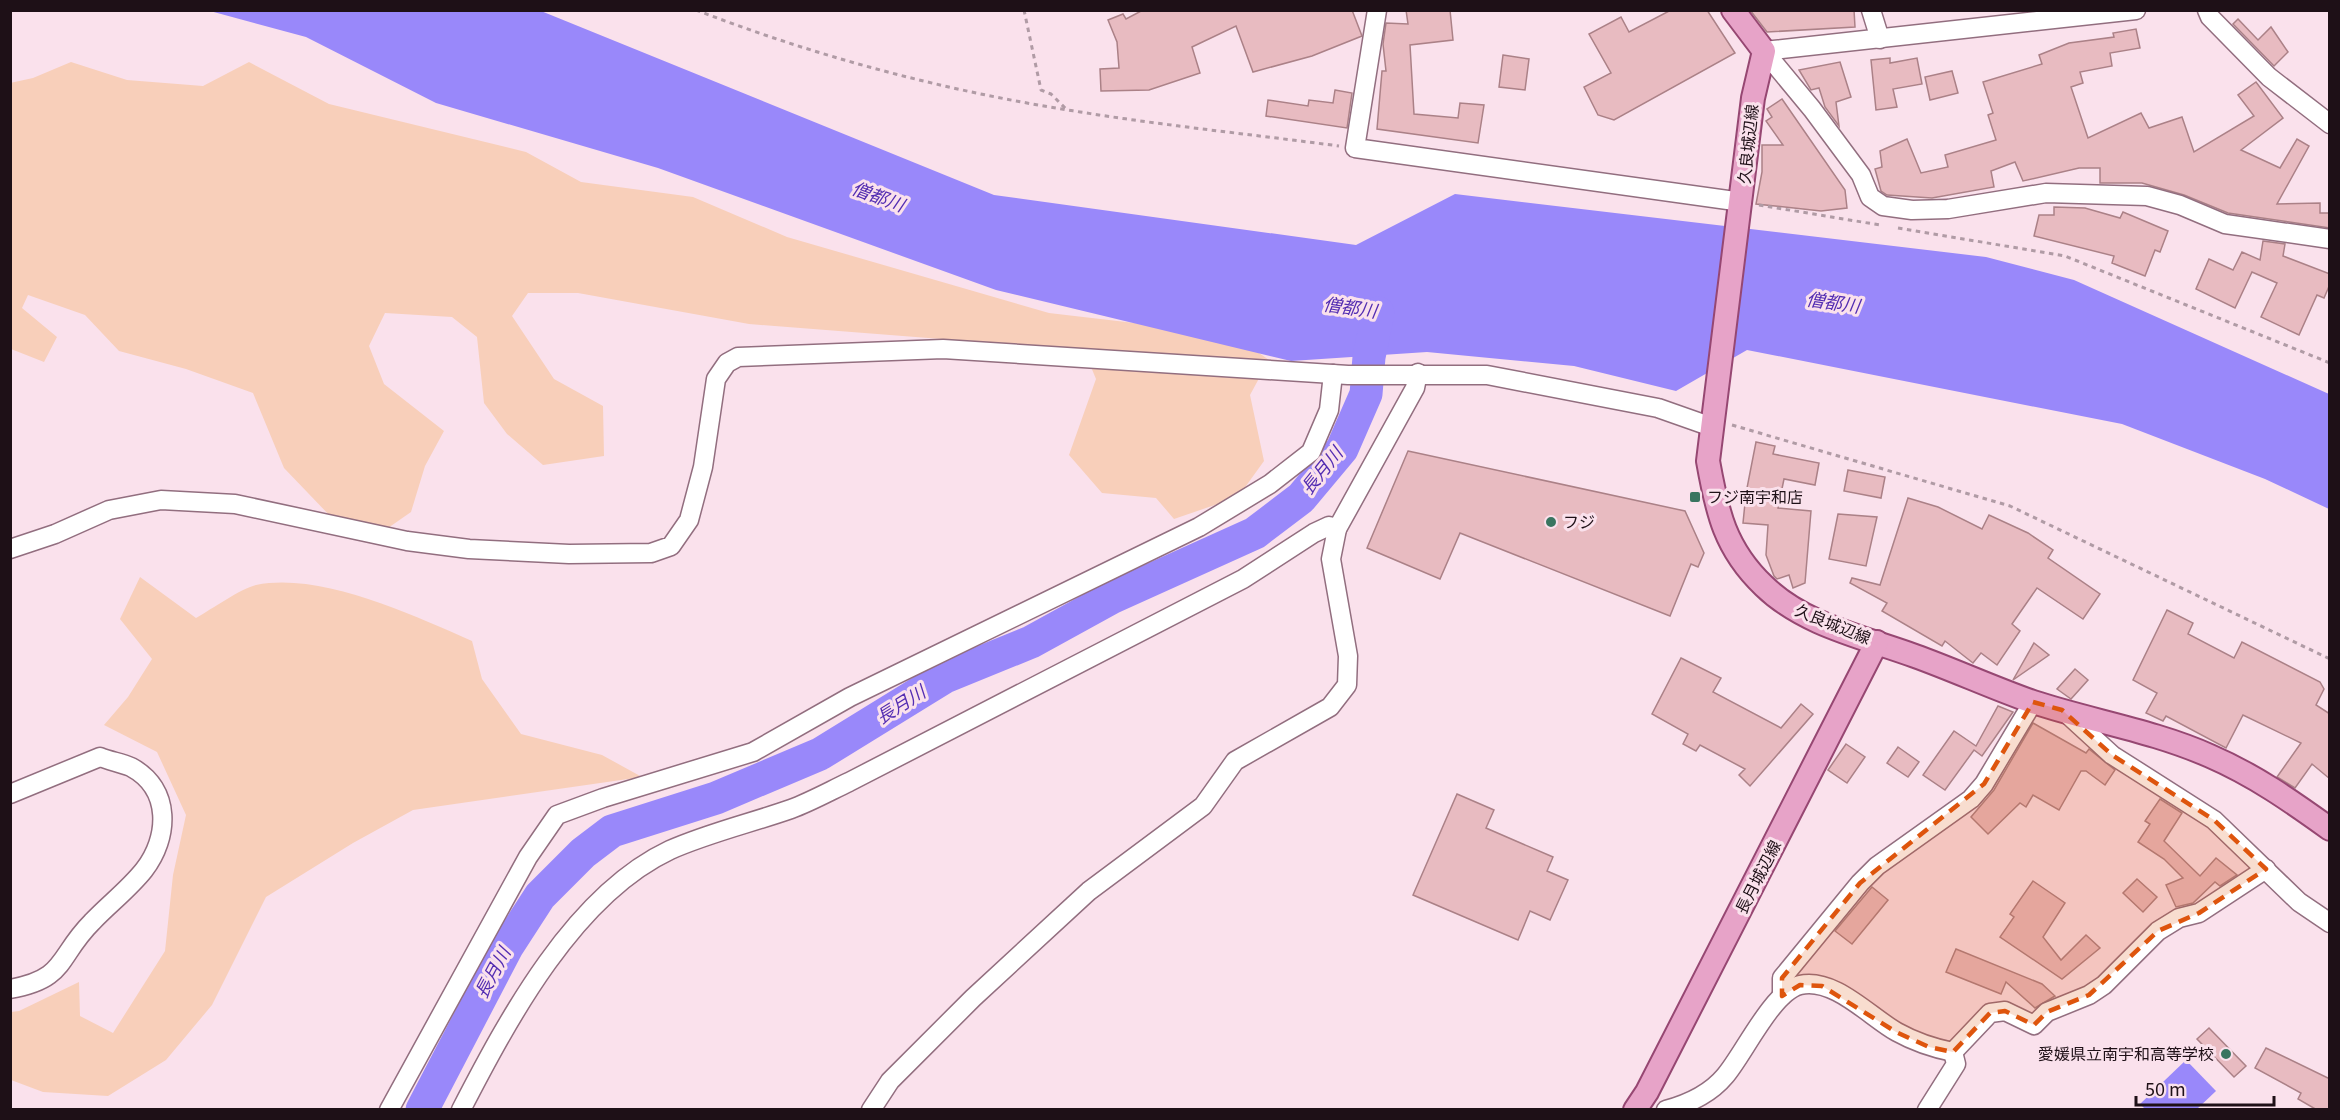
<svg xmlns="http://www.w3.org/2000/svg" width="2340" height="1120" font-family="Georgia,'Noto Sans JP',serif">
<rect width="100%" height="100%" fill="#fae1ec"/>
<g fill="#f8cfba">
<path d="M71,62L127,80L203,86L249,62L329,104L526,152L581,182L693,197L787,237L1049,313L1203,331L1249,346L1269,360L1250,395L1264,461L1238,497L1174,519L1156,498L1102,493L1069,455L1096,379L1084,350L749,324L578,293H528L512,316L554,379L603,406L604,456L543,465L507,434L484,403L477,337L452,317L385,313L369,346L384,384L444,431L425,466L411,512L388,528L332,518L284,468L253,393L186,369L119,351L85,315L28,295L22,308L57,337L44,362L11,349L10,83L33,78Z"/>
<path d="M140,577L196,618C212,609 240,589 256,585C322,572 412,615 472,641L482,679L521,734L602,755L642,777L413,810L353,843L266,897L212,1005L166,1060L108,1096L43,1092L11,1080V1012L19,1011L79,982L80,1016L113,1033L165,951L173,875L186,815L157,752L104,725L128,697L152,659L120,619Z"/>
</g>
<g fill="#9988fa">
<path d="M210,11H541L994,195L1356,245L1455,194L1986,257L2074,280L2329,394V509L2265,479L2122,424L1747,350L1676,391L1574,366L1427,352L1291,361L996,290L658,168L436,103L306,37Z"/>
<path d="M2186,1060L2216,1091L2197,1109H2145L2140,1104Z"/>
</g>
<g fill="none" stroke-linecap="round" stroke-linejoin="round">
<path stroke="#9988fa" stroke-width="33" d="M422,1110L507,947L540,896L583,853L612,831L716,798L820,754L945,677L1031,642L1111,598L1255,533L1301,498L1342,449L1366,394L1369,357L1378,313"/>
</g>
<g fill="#e8bbc1" stroke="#ab8187" stroke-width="1.5">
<path d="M1143,10H1352L1362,36L1312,56L1253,72L1236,26L1192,47L1200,73L1149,90L1101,91L1100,69L1119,68L1117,42L1108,20L1123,14L1126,19Z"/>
<path d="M1406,10H1450L1453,40L1410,45L1414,114L1458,118L1460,103L1484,105L1478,143L1377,129L1382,71H1386L1383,44L1386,23L1408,24Z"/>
<path d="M1671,10H1707L1735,53L1614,120L1598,115L1584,87L1611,73L1589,34L1621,17L1629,32Z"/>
<path d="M1750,10H1854L1855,27L1767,32Z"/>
<path d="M2238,19L2258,40L2271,27L2288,52L2274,66L2233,24Z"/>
<path d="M2136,29L2140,48L2110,53L2112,66L2080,72L2083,83L2071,87L2088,138L2141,113L2149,128L2182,117L2194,152L2254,116L2238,95L2256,82L2283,118L2241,150L2280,168L2297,139L2309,146L2277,204L2320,203V213H2330V228L2228,213L2184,195L2142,183H2100V168H2079L2023,181L2015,162L1991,171L1994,187L1932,198L1887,195L1881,191L1875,169L1882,167L1880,151L1907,139L1921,173L1948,167L1945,155L1996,140L1988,115L1993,113L1983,82L2042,64L2039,55L2069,43L2114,37L2113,33Z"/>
<path d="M1503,55L1529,59L1525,90L1499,87Z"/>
<path d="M1890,58V63L1917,58L1922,84L1893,89L1897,107L1876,110L1871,60Z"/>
<path d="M1840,62L1851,97L1836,102L1839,126L1825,107L1819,88L1811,90L1799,70Z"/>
<path d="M1952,71L1958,93L1930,100L1925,77Z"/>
<path d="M1335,90L1352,93L1347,128L1266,116L1268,100L1308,106L1309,100L1333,103Z"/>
<path d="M1782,99L1845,190L1847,208L1821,211L1756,204L1762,172V145H1783L1766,121L1772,117L1767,109Z"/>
<path d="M2054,207L2085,208L2120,218L2123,212L2168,231L2160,252L2155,250L2145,276L2112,263L2114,256L2034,236L2039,215H2054Z"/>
<path d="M2263,241L2285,244L2283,256L2330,274V284L2324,298L2317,295L2299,335L2261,317L2277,283L2252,272L2235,308L2196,289L2209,259L2233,270L2242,252L2260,260Z"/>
<path d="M1756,442L1775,446L1773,454L1819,463L1815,485L1784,479L1778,508L1811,511L1805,583L1793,588L1789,575L1777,579L1774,576L1766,555L1768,525L1743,523L1746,493Z"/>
<path d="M1408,451L1685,511L1704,553L1698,567L1691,564L1670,616L1460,533L1440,579L1367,548Z"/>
<path d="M1848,470L1885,477L1881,498L1844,491Z"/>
<path d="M1908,498L1938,507L1982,529L1989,515L2028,533L2053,550L2048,558L2100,594L2083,619L2037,588L2012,624L2020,631L1997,665L1981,653L1973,663L1945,641L1942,646L1882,611L1887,603L1850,583L1852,578L1880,585Z"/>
<path d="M1838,514L1877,517L1866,566L1829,559Z"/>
<path d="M2167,610L2193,623L2188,634L2234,658L2242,642L2320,682L2324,689L2316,705L2330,714V779L2312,764L2295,788L2277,777L2301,743L2243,715L2226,748L2166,716L2163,721L2146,713L2157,693L2133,680Z"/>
<path d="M2034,643L2049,655L2013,680Z"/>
<path d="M1681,658L1721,678L1713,692L1781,728L1801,704L1813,714L1750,786L1739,775L1745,769L1700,745L1696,751L1683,744L1688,734L1652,714Z"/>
<path d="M2075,669L2088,680L2071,699L2057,689Z"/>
<path d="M1998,706L2013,712L1982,756L1974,750L1945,790L1923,775L1954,731L1976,746Z"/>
<path d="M2033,723L2086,753L2089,749L2115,770L2105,785L2086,771H2081L2059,810L2033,795L2026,807L2020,803L1988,834L1971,817L1994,790Z"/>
<path d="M1846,744L1865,757L1847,783L1828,770Z"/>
<path d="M1898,747L1919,762L1908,777L1887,763Z"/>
<path d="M1457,794L1494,810L1486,828L1553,857L1547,871L1568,880L1550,920L1530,911L1518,940L1413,895Z"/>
<path d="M2160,799L2182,813L2164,841L2200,876L2216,858L2237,875L2220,886L2215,882L2193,903L2176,907L2166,885L2183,878L2164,859L2138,842L2150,824L2145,821Z"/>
<path d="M2137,879L2157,897L2143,912L2123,893Z"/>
<path d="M2033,881L2065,903L2043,937L2061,960L2086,935L2100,948L2062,979L2000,937L2014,917L2010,914Z"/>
<path d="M1872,887L1888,900L1852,944L1835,931Z"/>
<path d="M1956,949L2042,984L2055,996L2035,1008L2006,982L2001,994L1946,972Z"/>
<path d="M2209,1028L2246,1066L2234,1077L2197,1039Z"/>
<path d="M2266,1048L2330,1079V1110H2317L2298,1099L2301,1093L2255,1068Z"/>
</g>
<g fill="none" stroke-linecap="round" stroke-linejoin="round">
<defs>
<g id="minor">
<path d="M1377,10L1355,148L1742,202"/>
<path d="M1871,10L1880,39"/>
<path d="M2207,10L2210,17L2269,77L2330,124"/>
<path d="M1764,51L1812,109L1861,175L1870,197L1883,206L1912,210L1948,209L2046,193L2147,196L2180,205L2225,224L2330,239"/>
<path d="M1764,51L2136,10"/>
<path d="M10,549L55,534L109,510L161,500L235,504L407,541L469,549L569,554L651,553L671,546L689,520L703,467L716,379L727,363L738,357L943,349L1348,375H1487L1658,408L1712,427"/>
<path d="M2064,711L2112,755L2214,820L2299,902L2330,923"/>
<path d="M10,794L100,757C110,761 122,763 131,767C172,789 169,838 144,870C129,889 108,905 92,922C57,957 67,979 10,989"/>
<path d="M1782,996V978L1860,883L1877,866L1971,799L1984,784L2033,702"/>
<path d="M1953,1052L1990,1013L2005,1011L2034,1025L2047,1012L2089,995L2104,985L2158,931L2179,918L2199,913L2266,869"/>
<path d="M389,1110L528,857L557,815L603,798L753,752L850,697L1199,527L1270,484L1311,452L1329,410L1333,374"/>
<path d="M461,1110C508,1019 574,895 670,850C708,833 751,823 791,809C810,802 830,791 849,782L1243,579L1314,533L1329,526L1337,529"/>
<path d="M871,1110L890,1081L973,998L1089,891L1203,806L1235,761L1330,707L1347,685L1348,656L1331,559L1337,529L1415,388L1418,373"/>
<path d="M1666,1110C1688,1104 1710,1094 1725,1076C1744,1054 1772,992 1800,985C1834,977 1870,1017 1897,1032C1915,1042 1933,1048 1953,1052"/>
<path d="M1927,1110L1956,1064L1953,1052"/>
</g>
<g id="major">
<path d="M1733,10L1764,51L1753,98L1708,461C1717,512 1725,549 1764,586C1804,625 1863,637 1915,656C1954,670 1993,688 2033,702C2091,721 2154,731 2210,756C2254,775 2291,801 2330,829"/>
<path d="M1635,1110L1647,1092L1877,642"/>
</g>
</defs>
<use href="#minor" stroke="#926e7f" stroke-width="21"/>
<use href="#major" stroke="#964772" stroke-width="26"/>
<g stroke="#b09ba5" stroke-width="3" stroke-dasharray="4.5 4.5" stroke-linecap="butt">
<path d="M696,10C815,56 942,90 1068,110C1158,125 1249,134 1339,146"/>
<path d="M1024,10L1041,90L1051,94L1066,109"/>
<path d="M1759,205L1880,225"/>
<path d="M1898,228L2065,256L2330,363"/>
<path d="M1732,425L2010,506L2330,659"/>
</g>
<use href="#minor" stroke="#fff" stroke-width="18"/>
<use href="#major" stroke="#e7a3c8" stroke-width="22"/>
</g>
<path fill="#de550d" fill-opacity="0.2" stroke="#de550d" stroke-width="4.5" stroke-dasharray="12 8" stroke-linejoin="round" d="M2033,702L2062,710L2112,755L2214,820L2266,869L2199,913L2158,931L2089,995L2047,1012L2034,1025L2005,1011L1990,1013L1953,1052L1929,1047L1896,1032L1822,986L1800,985L1782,996V978L1860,883L1984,784Z"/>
<g fill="#397560" stroke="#fae1ec" stroke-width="2">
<rect x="1689" y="491" width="12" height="12" rx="3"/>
<circle cx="1551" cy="522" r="6"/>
<circle cx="2226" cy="1054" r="6"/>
</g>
<g text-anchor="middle" stroke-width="6" stroke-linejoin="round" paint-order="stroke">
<g font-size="16" fill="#1e1017" stroke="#fae1ec">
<text transform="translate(1748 144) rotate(-84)" y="6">久良城辺線</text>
<text transform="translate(1833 624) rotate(22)" y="6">久良城辺線</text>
<text transform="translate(1758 877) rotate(-63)" y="6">長月城辺線</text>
</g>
<g font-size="16" fill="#1e1017" stroke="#fae1ec" text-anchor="start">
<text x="1707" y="503">フジ南宇和店</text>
<text x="1563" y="528">フジ</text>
<text x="2214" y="1060" text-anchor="end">愛媛県立南宇和高等学校</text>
</g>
<g font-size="18" font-style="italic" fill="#532db2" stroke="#fae1ec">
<text transform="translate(878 197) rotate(20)" y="6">僧都川</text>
<text transform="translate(1833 303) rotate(8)" y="6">僧都川</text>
<text transform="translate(1350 308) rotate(8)" y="6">僧都川</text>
<text transform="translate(1322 471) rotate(-51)" y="6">長月川</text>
<text transform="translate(901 705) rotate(-32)" y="6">長月川</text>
<text transform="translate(493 973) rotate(-62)" y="6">長月川</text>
</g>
</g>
<rect width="2340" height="1120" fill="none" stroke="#1e1017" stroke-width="24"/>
<path d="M2136 1096v9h138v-9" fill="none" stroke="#1e1017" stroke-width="3"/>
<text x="2145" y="1096" font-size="18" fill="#1e1017" stroke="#fae1ec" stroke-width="4.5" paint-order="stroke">50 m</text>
</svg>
